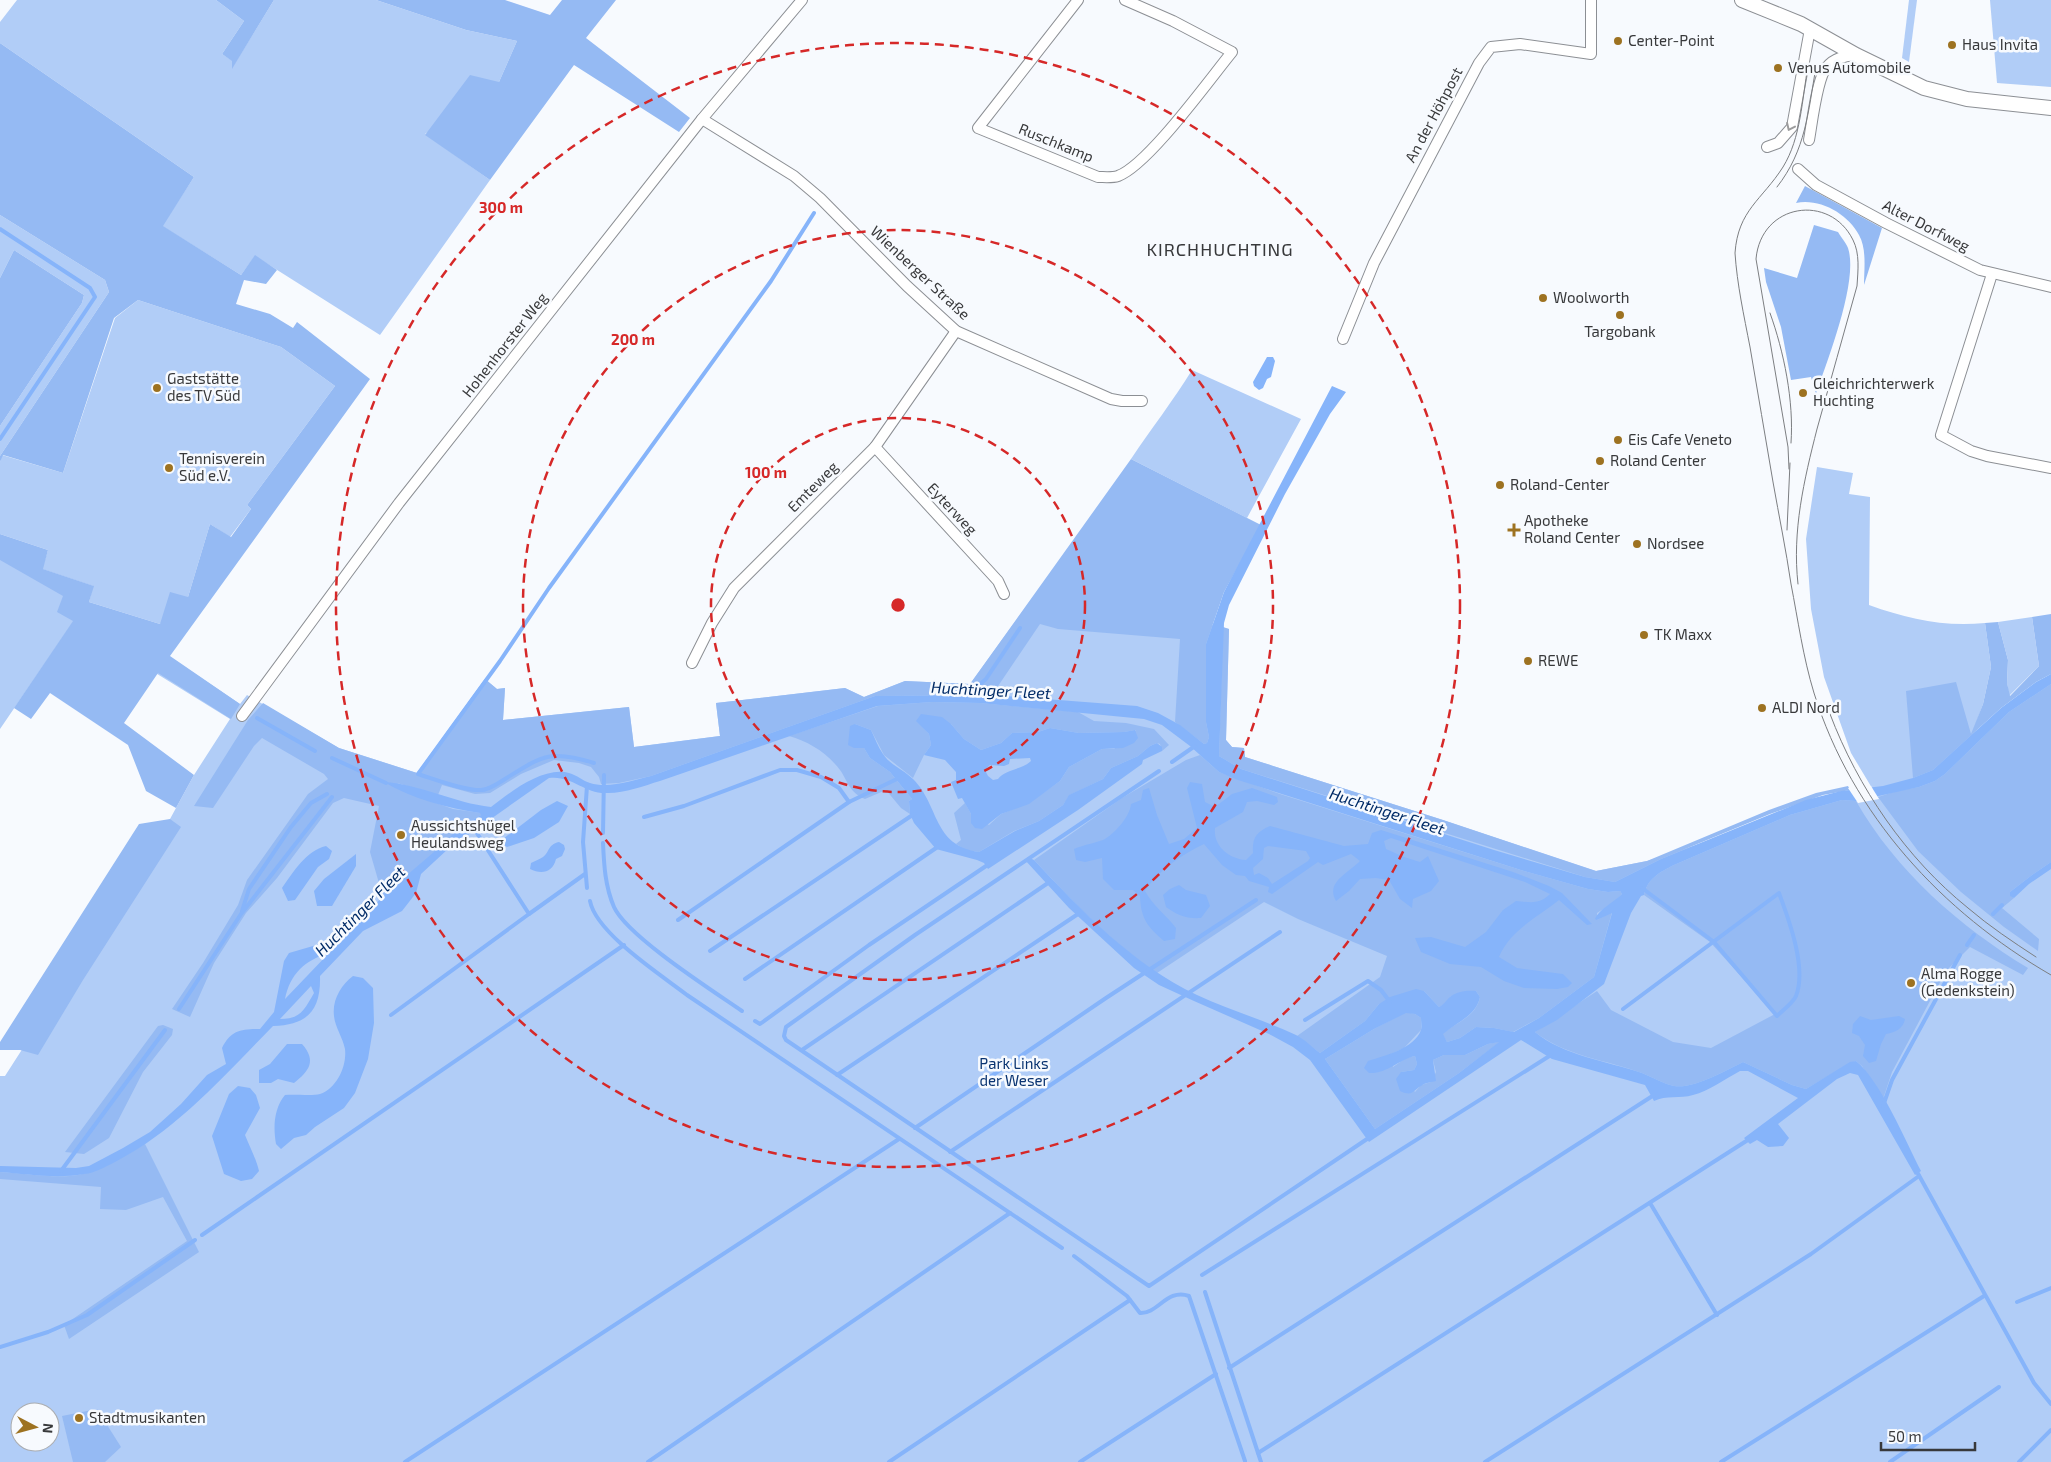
<svg xmlns="http://www.w3.org/2000/svg" width="2051" height="1462" font-family="'Exo 2',sans-serif">
<rect width="100%" height="100%" fill="#f7fafe"/>
<g fill="#b1cdf7" fill-rule="evenodd">
<path d="M17,0H216L244,21L222,54L233,61L232,68L274,0H376L466,30L517,41L499,82L425,134L490,180L380,335L255,256L241,275L162,226L194,177L0,43V22Z"/>
<path d="M1909,0H1917L1909,62L1902,58Z"/>
<path d="M1990,0H2051V87L1997,83Z"/>
<path d="M0,215L105,280L109,292L0,456V426L82,303L84,295L14,250L0,278Z"/>
<path d="M138,300L281,347L335,386L247,505L251,509L230,537L210,524L188,597L160,624L89,602L93,586L42,569L48,550L0,534V462L2,455L63,473L115,318Z"/>
<path d="M1192,370L1301,419L1247,518L1131,459C1151,429 1173,401 1192,370Z"/>
<path d="M1817,467L1853,473L1849,494L1870,497L1869,605C1908,619 1943,627 1985,623L1991,667L1983,704L1972,734L2051,674V1462H0V1076H5L170,819L194,775L230,719L73,622L0,729V553L170,657L240,704L247,695L339,748L417,773L485,679L497,689L505,688L503,720L629,707L634,747L720,736L716,703L845,688L864,697L905,681L970,684L1033,597L1194,620L1229,629L1226,740L1232,747L1244,748L1245,757L1443,820L1596,871L1647,861L1872,788L1851,753L1824,677L1811,609L1806,539ZM20,1412H50V1442H20Z"/>
<path d="M2032,617L2039,666L2009,696L2007,683L2008,660L1998,622Z"/>
</g>
<g fill="#95baf3">
<path d="M216,0H274L232,69V61L222,54L244,21Z"/>
<path d="M376,0H505L550,15L562,0H616L586,38L690,118L679,132L574,65L490,180L425,135L470,75L499,82L517,41L466,30Z"/>
<path d="M0,43L194,177L163,226L241,275L255,255L277,270L266,284L244,280L236,304L270,314L293,328L297,322L370,379L170,656L240,704L231,719L158,673L124,723L194,775L176,808L146,791L128,745L50,693L31,719L14,708L73,621L57,612L63,596L0,560V534L48,550L43,569L94,586L89,602L160,624L170,592L188,597L210,524L231,537L251,509L247,505L335,386L281,347L138,300L114,318L63,473L3,455L0,462V456L109,292L105,280L0,215Z"/>
<path d="M1805,186L1882,228L1864,285C1864,270 1867,249 1859,235C1848,214 1820,198 1796,203Z"/>
<path d="M1814,225L1838,232C1841,237 1846,243 1848,248C1859,281 1827,361 1816,394L1811,377L1791,380L1781,327L1766,282L1764,268L1797,278Z"/>
<path d="M14,250L84,295L82,303L0,426V278Z"/>
<path d="M1131,459L1261,525L1224,592L1206,644V722L1209,737L1207,743L1204,744L1175,722L1180,639L1058,629L1040,624L992,695L875,696L651,776L619,783L601,784L599,777L591,767L579,763L554,760L521,774L490,793L475,794L442,785L438,795L397,783L436,803L453,809L481,813V815L456,830L449,840L383,897L370,852L379,806L344,798L333,803L277,878L246,913L214,963L190,1017L172,1009L203,963L238,905L247,880L308,794L328,779L324,774L262,738L254,746L213,808L194,806L248,720L263,703L339,748L417,773L485,679L497,689L505,688L503,720L629,707L634,747L720,736L716,703L845,688L864,697L905,681L970,684Z"/>
<path d="M2051,614V674L2036,682L2001,708L1933,770L1913,778L1906,691L1956,682L1971,734L1983,704L1991,667L1985,623L1998,622L2008,660L2007,683L2010,696L2039,666L2032,617Z"/>
<path d="M1223,627L1229,629L1226,740L1232,747L1244,748L1245,757L1443,820L1596,871L1647,861L1769,810L1816,793L1848,786L1850,790L1823,795L1770,814L1661,859L1615,882L1585,877L1241,769L1219,756Z"/>
<path d="M2051,684V862L2032,875L2010,892V895L2014,898L2002,908L2039,939L2038,951L2004,927L1961,892L1918,851L1878,797L1897,791L1919,787L1935,781L1945,774L2009,712Z"/>
<path d="M932,702L980,703L1078,712L1094,721L1126,723L1154,729L1169,745L1162,751L1160,744L1157,743L1150,746L1138,756L1111,768L1103,779L1070,795L1063,805L1039,821L1014,831L979,852L966,850L956,844L961,840L954,813L965,803L971,814L989,825L1001,814L1029,803L1060,781L1069,767L1102,749H1114L1136,730L1124,732L1079,733L1050,728L1038,732L1012,733L1001,743L981,750L964,739L951,724L917,721L929,734L931,745L924,755L913,778L884,755L871,730L855,724L854,748H864L870,758L890,772L912,799L909,801L910,814L901,808L886,790L865,799C846,791 848,777 835,764C823,750 806,741 789,736L878,706Z"/>
<path d="M1200,755L1219,772L1280,794L1524,871L1588,889L1608,892L1620,891L1622,894L1613,903L1597,913V920L1612,912L1594,977L1539,1018L1513,1032L1494,1028L1476,1027L1460,1038L1447,1042L1442,1034C1457,1022 1476,1017 1480,997L1476,991L1451,996L1445,1004L1439,1007L1424,991L1379,1004L1365,1021L1320,1053L1297,1036L1380,977L1387,956L1298,919L1264,902L1157,973C1111,943 1072,900 1034,860L1122,798L1186,760Z"/>
<path d="M1842,800L1856,801C1896,871 1960,927 2028,968L2023,975L1970,947L1946,971L1892,1072L1883,1099L1862,1066L1856,1061L1850,1063L1806,1089L1792,1085L1743,1062C1725,1071 1694,1089 1674,1086C1664,1084 1652,1077 1642,1073C1607,1060 1565,1056 1535,1032L1597,991L1611,1010L1673,1042L1711,1048L1775,1014L1710,942L1644,895C1647,879 1660,872 1674,865L1790,815Z"/>
<path d="M170,819L181,827L83,980L38,1055L20,1050H0V1042L139,824Z"/>
<path d="M1406,1012L1415,1014L1421,1018V1030L1404,1048L1391,1054L1393,1067L1406,1058L1415,1056L1417,1064L1414,1070L1401,1072L1415,1092L1421,1085L1431,1082L1436,1072L1433,1060L1444,1055H1465L1488,1044L1501,1041L1459,1073L1375,1129L1325,1059L1374,1029Z"/>
<path d="M163,1025L173,1029L172,1035L143,1072L109,1138L84,1154L65,1152L158,1026Z"/>
<path d="M145,1144L199,1252L69,1339L64,1325L187,1241L163,1197L126,1210L100,1209L101,1187L0,1179V1172C22,1173 57,1179 78,1175C99,1171 127,1155 145,1144Z"/>
<path d="M97,1409L121,1447L105,1462H73L62,1416Z"/>
</g>
<g fill="#86b4fa" fill-rule="evenodd">
<path d="M1267,357H1273L1275,361L1271,377L1267,379L1263,388L1259,390L1254,386L1253,382Z"/>
<path d="M1332,386L1346,392L1330,414L1285,494L1229,605L1224,623L1219,756L1241,769L1494,850L1585,877L1615,882L1661,859L1806,800L1841,791L1883,786L1913,778L1933,770L2001,708L2036,682L2051,674V684L2009,712L1945,774L1935,781L1919,787L1856,801L1842,800L1790,815L1674,865C1660,872 1647,879 1644,895L1641,896L1631,913L1604,984L1557,1020L1535,1032C1564,1056 1607,1061 1642,1073C1652,1077 1664,1084 1674,1086C1694,1089 1725,1071 1743,1062L1792,1085L1806,1089L1850,1062L1856,1061C1880,1080 1906,1142 1921,1171L1915,1175L1858,1075L1850,1073L1837,1079L1778,1124L1789,1138L1783,1146L1768,1147L1757,1140L1750,1144L1744,1138L1798,1098L1748,1071H1740C1725,1079 1709,1091 1693,1095C1680,1099 1666,1095 1654,1101L1645,1085L1552,1059L1521,1040L1369,1142L1310,1060L1293,1047L1269,1034L1194,1001L1159,985L1134,968L1069,908L1025,860L1028,857L1034,860C1083,912 1132,964 1197,995C1229,1010 1264,1020 1296,1035C1304,1039 1312,1047 1320,1053L1365,1021L1379,1004L1390,997L1416,989L1424,991L1439,1007C1445,1004 1447,999 1451,996C1458,991 1468,990 1476,991L1480,997C1476,1016 1457,1022 1443,1034L1447,1042L1460,1038L1476,1027L1494,1028L1514,1032L1539,1018L1594,977L1612,913L1597,920L1595,919C1599,909 1613,903 1622,894L1620,891L1608,892L1588,889L1524,871L1238,780L1219,772L1190,746L1162,725L1144,719L980,703L932,702L877,706L660,781C643,786 623,794 605,793C584,793 571,775 549,778L448,849L421,874L416,893L402,911L363,931L320,976C321,1010 308,1025 273,1026C226,1074 176,1131 115,1162C105,1167 95,1173 84,1174C57,1179 27,1174 0,1172V1166L76,1168L89,1166L123,1148L150,1132L181,1104L207,1075L226,1064L222,1048C231,1030 241,1029 260,1029L274,1012L284,961L289,953L344,937L386,893L448,840L456,830L481,815L480,813C448,808 412,799 384,782C420,784 454,803 491,807C510,792 544,766 569,773C577,775 583,781 590,783C609,789 633,780 651,776L875,696L992,695L1137,706L1158,713L1180,725L1204,744L1207,743L1209,737L1206,722V644L1224,592ZM329,953L285,999C290,974 305,960 329,953ZM311,986L314,993C304,1010 301,1019 280,1019ZM1406,1013L1415,1014L1421,1018C1421,1021 1422,1027 1421,1030C1415,1048 1384,1056 1368,1061L1364,1068L1369,1073C1387,1074 1398,1060 1415,1056L1417,1064L1414,1070L1401,1072L1396,1079L1400,1091C1413,1097 1412,1091 1421,1086C1424,1083 1432,1082 1436,1081L1433,1060L1444,1055H1465L1488,1044L1499,1042L1459,1073L1375,1129L1325,1059L1374,1029Z"/>
<path d="M921,714L942,717L951,724L964,739L981,750L1001,743L1012,733L1038,732L1050,728L1079,733L1124,732L1135,730L1138,738L1134,743L1123,748L1102,749L1069,767L1060,781L1029,804L1001,814L982,829L975,828L971,823V814L962,798L958,799L951,782L956,780V772L945,760L924,755L931,745L929,734L916,721ZM1030,758L1031,761C1022,770 1005,769 998,779L993,780L988,776L985,770L990,765L1004,766L1009,764L1010,759Z"/>
<path d="M855,724L871,730C875,738 878,747 883,754C890,765 904,770 913,779C940,806 932,845 979,852L1015,831L1039,821L1063,805L1069,795L1103,779L1111,768L1138,756L1150,746L1157,743L1162,747V751L1143,760L1142,764L1078,810L988,869L984,863L977,860L936,849L914,823L910,814L909,801L912,799L890,772L870,758L864,748H854L848,745L850,726Z"/>
<path d="M1190,782L1202,784L1205,802L1215,807L1232,794L1252,788L1277,797L1278,802L1274,805L1257,801L1247,802L1243,812L1215,828C1213,846 1229,859 1246,860L1253,853C1252,838 1256,832 1270,826L1344,846L1368,844L1372,833L1381,830L1513,872L1549,886L1562,893L1592,924L1587,925L1559,900C1538,917 1510,930 1499,957L1517,968L1563,974L1572,983L1568,987L1557,989L1524,988L1504,981L1481,967L1450,964L1421,952L1415,938L1431,937L1465,947L1486,932L1503,910L1516,901C1530,902 1539,905 1550,894L1525,882L1391,838L1384,841L1386,849L1404,857L1420,862L1428,856L1439,881L1431,891L1413,899L1412,908L1400,899L1389,880L1376,878L1360,879L1349,891L1336,901C1325,882 1349,873 1360,861L1351,854L1323,865L1318,862L1272,894L1268,892L1269,887L1249,881L1245,876L1236,875L1222,865L1204,844C1181,855 1160,869 1145,891C1153,906 1166,915 1176,928L1175,939L1164,941C1147,926 1141,919 1140,896L1133,890H1114L1103,879L1102,858L1085,862L1076,860L1074,849C1083,845 1099,842 1105,839C1116,832 1130,816 1131,804L1141,800L1143,790L1149,788L1157,815L1169,844L1184,839L1197,828L1187,788ZM1268,846L1306,851L1310,858L1308,861L1272,884L1268,878L1259,873L1254,875L1253,868L1263,859L1264,848Z"/>
<path d="M557,801L568,806L559,822L534,838L507,847L499,842L541,810Z"/>
<path d="M559,842L564,845L565,849L562,856L556,859C553,872 542,875 530,869L531,863C535,861 540,859 543,857C550,852 547,845 559,842Z"/>
<path d="M326,846L332,851L329,859L318,867L295,900L288,901L282,888C294,871 306,851 326,846Z"/>
<path d="M356,854V866L332,906H317L314,891L324,879Z"/>
<path d="M2051,862V869L2029,884L2014,898L2010,896V892L2032,875Z"/>
<path d="M1179,885L1186,890L1206,895L1210,906L1201,918C1186,919 1177,915 1166,907L1163,895L1170,889Z"/>
<path d="M353,976L363,978L373,988L374,1023L368,1059L355,1093L344,1108L315,1127L306,1135L294,1138L281,1149L276,1144C273,1127 274,1108 285,1095C294,1094 313,1096 320,1094C337,1088 347,1066 345,1049C343,1038 335,1027 334,1016C332,1000 341,985 353,976Z"/>
<path d="M1860,1016L1871,1020L1899,1016L1905,1019C1903,1029 1896,1032 1886,1034L1881,1044L1876,1061L1869,1063L1863,1056L1865,1045L1859,1036L1852,1033L1853,1024Z"/>
<path d="M287,1044H302C317,1061 309,1071 294,1083L278,1079L271,1083H259V1070L270,1064Z"/>
<path d="M238,1086L250,1088L256,1095L260,1108L245,1135C250,1148 256,1158 259,1171L252,1179L241,1181L224,1174L212,1136L229,1094Z"/>
</g>
<path fill="#f7fafe" d="M1871,786L1879,799L1858,803L1848,788Z"/>
<g fill="none" stroke-linecap="round" stroke-linejoin="round">
<g stroke="#86b4fa" stroke-width="4">
<path d="M0,229L90,288L95,297L0,439"/>
<path d="M977,699L979,685L986,679L1020,628"/>
<path d="M257,718L315,751"/>
<path d="M332,758L386,783"/>
<path d="M1172,762L1195,746"/>
<path d="M594,763C550,749 542,756 505,779C499,783 488,790 481,790C465,791 434,779 418,774L500,661L549,588L771,281L814,213"/>
<path d="M1159,771L915,935L786,1027L784,1036L786,1040L1149,1286L1370,1137"/>
<path d="M587,786L583,842L587,888"/>
<path d="M644,817L684,806L780,770H797L821,777L839,788L849,802"/>
<path d="M603,833L604,775"/>
<path d="M603,843C604,865 605,886 614,907C627,936 713,991 742,1011"/>
<path d="M590,901C596,933 661,975 687,995L1062,1248"/>
<path d="M242,911L249,889L291,827L311,803L327,794"/>
<path d="M529,914L585,874"/>
<path d="M1993,914L2002,905"/>
<path d="M678,920L849,802L899,778"/>
<path d="M1967,945L1974,935"/>
<path d="M710,951L914,814"/>
<path d="M745,979L939,846"/>
<path d="M179,1009L241,914L332,797"/>
<path d="M1623,1009L1779,893C1789,920 1807,968 1796,996C1793,1003 1782,1011 1777,1016L1714,942L1642,888"/>
<path d="M391,1015L529,914L473,827"/>
<path d="M1305,1020L1368,981L1381,990L1390,1002"/>
<path d="M755,1021L760,1024L869,945L989,864"/>
<path d="M802,1050L1048,883"/>
<path d="M837,1075L1078,914"/>
<path d="M1883,1106L1892,1080L1960,955"/>
<path d="M915,1128L1106,998L1256,900"/>
<path d="M950,1152L1280,932"/>
<path d="M1916,1170L2034,1383L2051,1404"/>
<path d="M61,1171L165,1030"/>
<path d="M1650,1203L1717,1315"/>
<path d="M202,1235L624,945"/>
<path d="M1074,1256L1127,1296L1140,1313C1158,1314 1167,1288 1189,1296L1245,1461"/>
<path d="M1202,1275L1551,1055"/>
<path d="M1205,1292L1261,1462"/>
<path d="M2017,1302L2051,1288"/>
<path d="M0,1347L48,1332L87,1315L195,1240"/>
<path d="M1229,1368L1654,1095"/>
<path d="M1258,1453L1751,1138"/>
<path d="M405,1462L899,1139"/>
<path d="M648,1462L1010,1213"/>
<path d="M889,1462L1130,1300"/>
<path d="M1080,1462L1216,1374"/>
<path d="M1485,1462L1811,1254L1919,1176"/>
<path d="M1721,1462L1984,1296"/>
<path d="M1890,1462L1999,1387"/>
<path d="M2019,1462L2051,1430"/>
</g>
<defs>
<g id="minor">
<path d="M1078,0L978,128L1098,177C1104,177 1112,178 1118,176C1148,165 1209,80 1232,52L1173,21L1125,0"/>
<path d="M702,119L794,176L820,198L907,286L956,331L1111,399L1122,401H1142"/>
<path d="M1809,140C1812,124 1817,77 1827,67C1834,58 1845,56 1855,55"/>
<path d="M1767,147L1778,143L1792,127L1810,29"/>
<path d="M1798,169L1816,185L1886,223L1980,270L2051,287"/>
<path d="M1992,274L1941,435L1971,451L1987,456L2051,468"/>
<path d="M1343,339L1374,263L1479,63L1491,47L1520,44L1591,54V0"/>
<path d="M875,447L998,581L1004,594"/>
<path d="M692,663L712,623L734,588L875,447L956,331"/>
<path d="M242,716L399,503L702,119L802,0"/>
</g>
<path id="secondary" d="M1742,0L1801,24L1856,55L1924,88L1967,99L2051,108"/>
</defs>
<use href="#minor" stroke="#8c8f94" stroke-width="12"/>
<use href="#secondary" stroke="#8c8f94" stroke-width="16"/>
<use href="#minor" stroke="#fff" stroke-width="10"/>
<use href="#secondary" stroke="#fff" stroke-width="14"/>
<g stroke="#7c7e81" stroke-width="1">
<path d="M1808,66C1802,99 1801,138 1783,167C1762,200 1738,210 1735,253C1737,284 1744,316 1750,347C1758,392 1765,437 1773,482C1779,516 1786,550 1791,584C1798,620 1803,657 1814,693C1852,815 1942,912 2051,975"/>
<path d="M1777,187C1806,150 1808,112 1816,67"/>
<path d="M1770,313C1784,352 1794,401 1791,443"/>
<path d="M1789,469L1788,447L1756,259C1761,203 1830,193 1853,240C1860,254 1858,270 1857,286C1844,334 1830,381 1817,429C1804,480 1792,531 1798,584"/>
<path d="M1787,530L1790,463"/>
<path d="M1830,714C1858,788 1906,858 1968,908C1989,926 2013,942 2036,957"/>
</g>
</g>
<defs><path id="oneway-chevron" d="M-2-3.5L2.5 0L-2 3.5" fill="none" stroke-width="1.6" stroke-linecap="round" stroke-linejoin="round" transform="scale(1.25)"/></defs>
<use stroke="#9c9c9d" href="#oneway-chevron" transform="translate(1790 127) rotate(115)"/>
<g fill="none" stroke="#d62828" stroke-width="2.5" stroke-dasharray="9 6">
<circle cx="898" cy="605" r="187"/>
<circle cx="898" cy="605" r="375"/>
<circle cx="898" cy="605" r="562"/>
</g>
<g fill="#9d7221" stroke="#f7fafe" stroke-width="2">
<circle cx="1618" cy="41" r="5"/>
<circle cx="1952" cy="45" r="5"/>
<circle cx="1778" cy="68" r="5"/>
<circle cx="1543" cy="298" r="5"/>
<circle cx="1620" cy="315" r="5"/>
<circle cx="157" cy="388" r="5"/>
<circle cx="1803" cy="393" r="5"/>
<circle cx="1618" cy="440" r="5"/>
<circle cx="1600" cy="461" r="5"/>
<circle cx="169" cy="468" r="5"/>
<circle cx="1500" cy="485" r="5"/>
<path d="M1511.5 522.5h5v5h5v5h-5v5h-5v-5h-5v-5h5z"/>
<circle cx="1637" cy="544" r="5"/>
<circle cx="1644" cy="635" r="5"/>
<circle cx="1528" cy="661" r="5"/>
<circle cx="1762" cy="708" r="5"/>
<circle cx="401" cy="835" r="5"/>
<circle cx="1911" cy="983" r="5"/>
<circle cx="79" cy="1418" r="5"/>
</g>
<g text-anchor="middle" stroke-width="5" stroke-linejoin="round" paint-order="stroke">
<g font-size="15" fill="#38393b" stroke="#f7fafe" text-anchor="start">
<text x="1628" y="46">Center-Point</text>
<text x="1962" y="50">Haus Invita</text>
<text x="1788" y="73">Venus Automobile</text>
<text x="1553" y="303">Woolworth</text>
<text x="1620" y="337" text-anchor="middle">Targobank</text>
<text x="167" y="384">Gaststätte<tspan x="167" dy="17">des TV Süd</tspan></text>
<text x="1813" y="389">Gleichrichterwerk<tspan x="1813" dy="17">Huchting</tspan></text>
<text x="1628" y="445">Eis Cafe Veneto</text>
<text x="179" y="464">Tennisverein<tspan x="179" dy="17">Süd e.V.</tspan></text>
<text x="1610" y="466">Roland Center</text>
<text x="1510" y="490">Roland-Center</text>
<text x="1524" y="526">Apotheke<tspan x="1524" dy="17">Roland Center</tspan></text>
<text x="1647" y="549">Nordsee</text>
<text x="1654" y="640">TK Maxx</text>
<text x="1538" y="666">REWE</text>
<text x="1772" y="713">ALDI Nord</text>
<text x="411" y="831">Aussichtshügel<tspan x="411" dy="17">Heulandsweg</tspan></text>
<text x="1921" y="979">Alma Rogge<tspan x="1921" dy="17">(Gedenkstein)</tspan></text>
<text x="89" y="1423">Stadtmusikanten</text>
</g>
<g font-size="15" fill="#38393b" stroke="#f7fafe">
<text transform="translate(1434 115) rotate(-62)" y="5">An der Höhpost</text>
<text transform="translate(1056 143) rotate(22)" y="5">Ruschkamp</text>
<text transform="translate(1926 226) rotate(27)" y="5">Alter Dorfweg</text>
<text transform="translate(920 273) rotate(43)" y="5">Wienberger Straße</text>
<text transform="translate(505 345) rotate(-52)" y="5">Hohenhorster Weg</text>
<text transform="translate(813 487) rotate(-45)" y="5">Emteweg</text>
<text transform="translate(952 509) rotate(47)" y="5">Eyterweg</text>
</g>
<g font-size="15" fill="#0a3471" stroke="#f7fafe">
<text x="1014" y="1069">Park Links<tspan x="1014" dy="17">der Weser</tspan></text>
</g>
<g font-size="16" font-style="italic" fill="#012b67" stroke="#f7fafe">
<text transform="translate(991 690) rotate(3)" y="6">Huchtinger Fleet</text>
<text transform="translate(1387 811) rotate(18)" y="6">Huchtinger Fleet</text>
<text transform="translate(360 911) rotate(-45)" y="6">Huchtinger Fleet</text>
</g>
<g font-size="18" letter-spacing="1" fill="#38393b" stroke="#f7fafe">
<text x="1220" y="256">KIRCHHUCHTING</text>
</g>
</g>
<circle cx="898" cy="605" r="8" fill="#d62828" stroke="#f7fafe" stroke-width="2.5"/>
<g font-size="15" text-anchor="middle" font-weight="bold" fill="#d62828" stroke="#f7fafe" stroke-width="5" stroke-linejoin="round" paint-order="stroke">
<text x="501" y="213">300 m</text>
<text x="633" y="345">200 m</text>
<text x="766" y="478">100 m</text>
</g>
<g transform="translate(35 1427) rotate(96)"><circle r="24" fill="#f7fafe" stroke="#abadb0"/>
<path d="M0-4L9 19L0 12L-9 19Z" fill="#9d7221"/>
<text y="-8" font-size="14" font-weight="bold" text-anchor="middle" fill="#38393b">N</text>
</g>
<path d="M1881 1442v8h94v-8" fill="none" stroke="#38393b" stroke-width="2.5"/>
<text x="1888" y="1442" font-size="15" fill="#38393b" stroke="#f7fafe" stroke-width="4" paint-order="stroke">50 m</text>
</svg>
